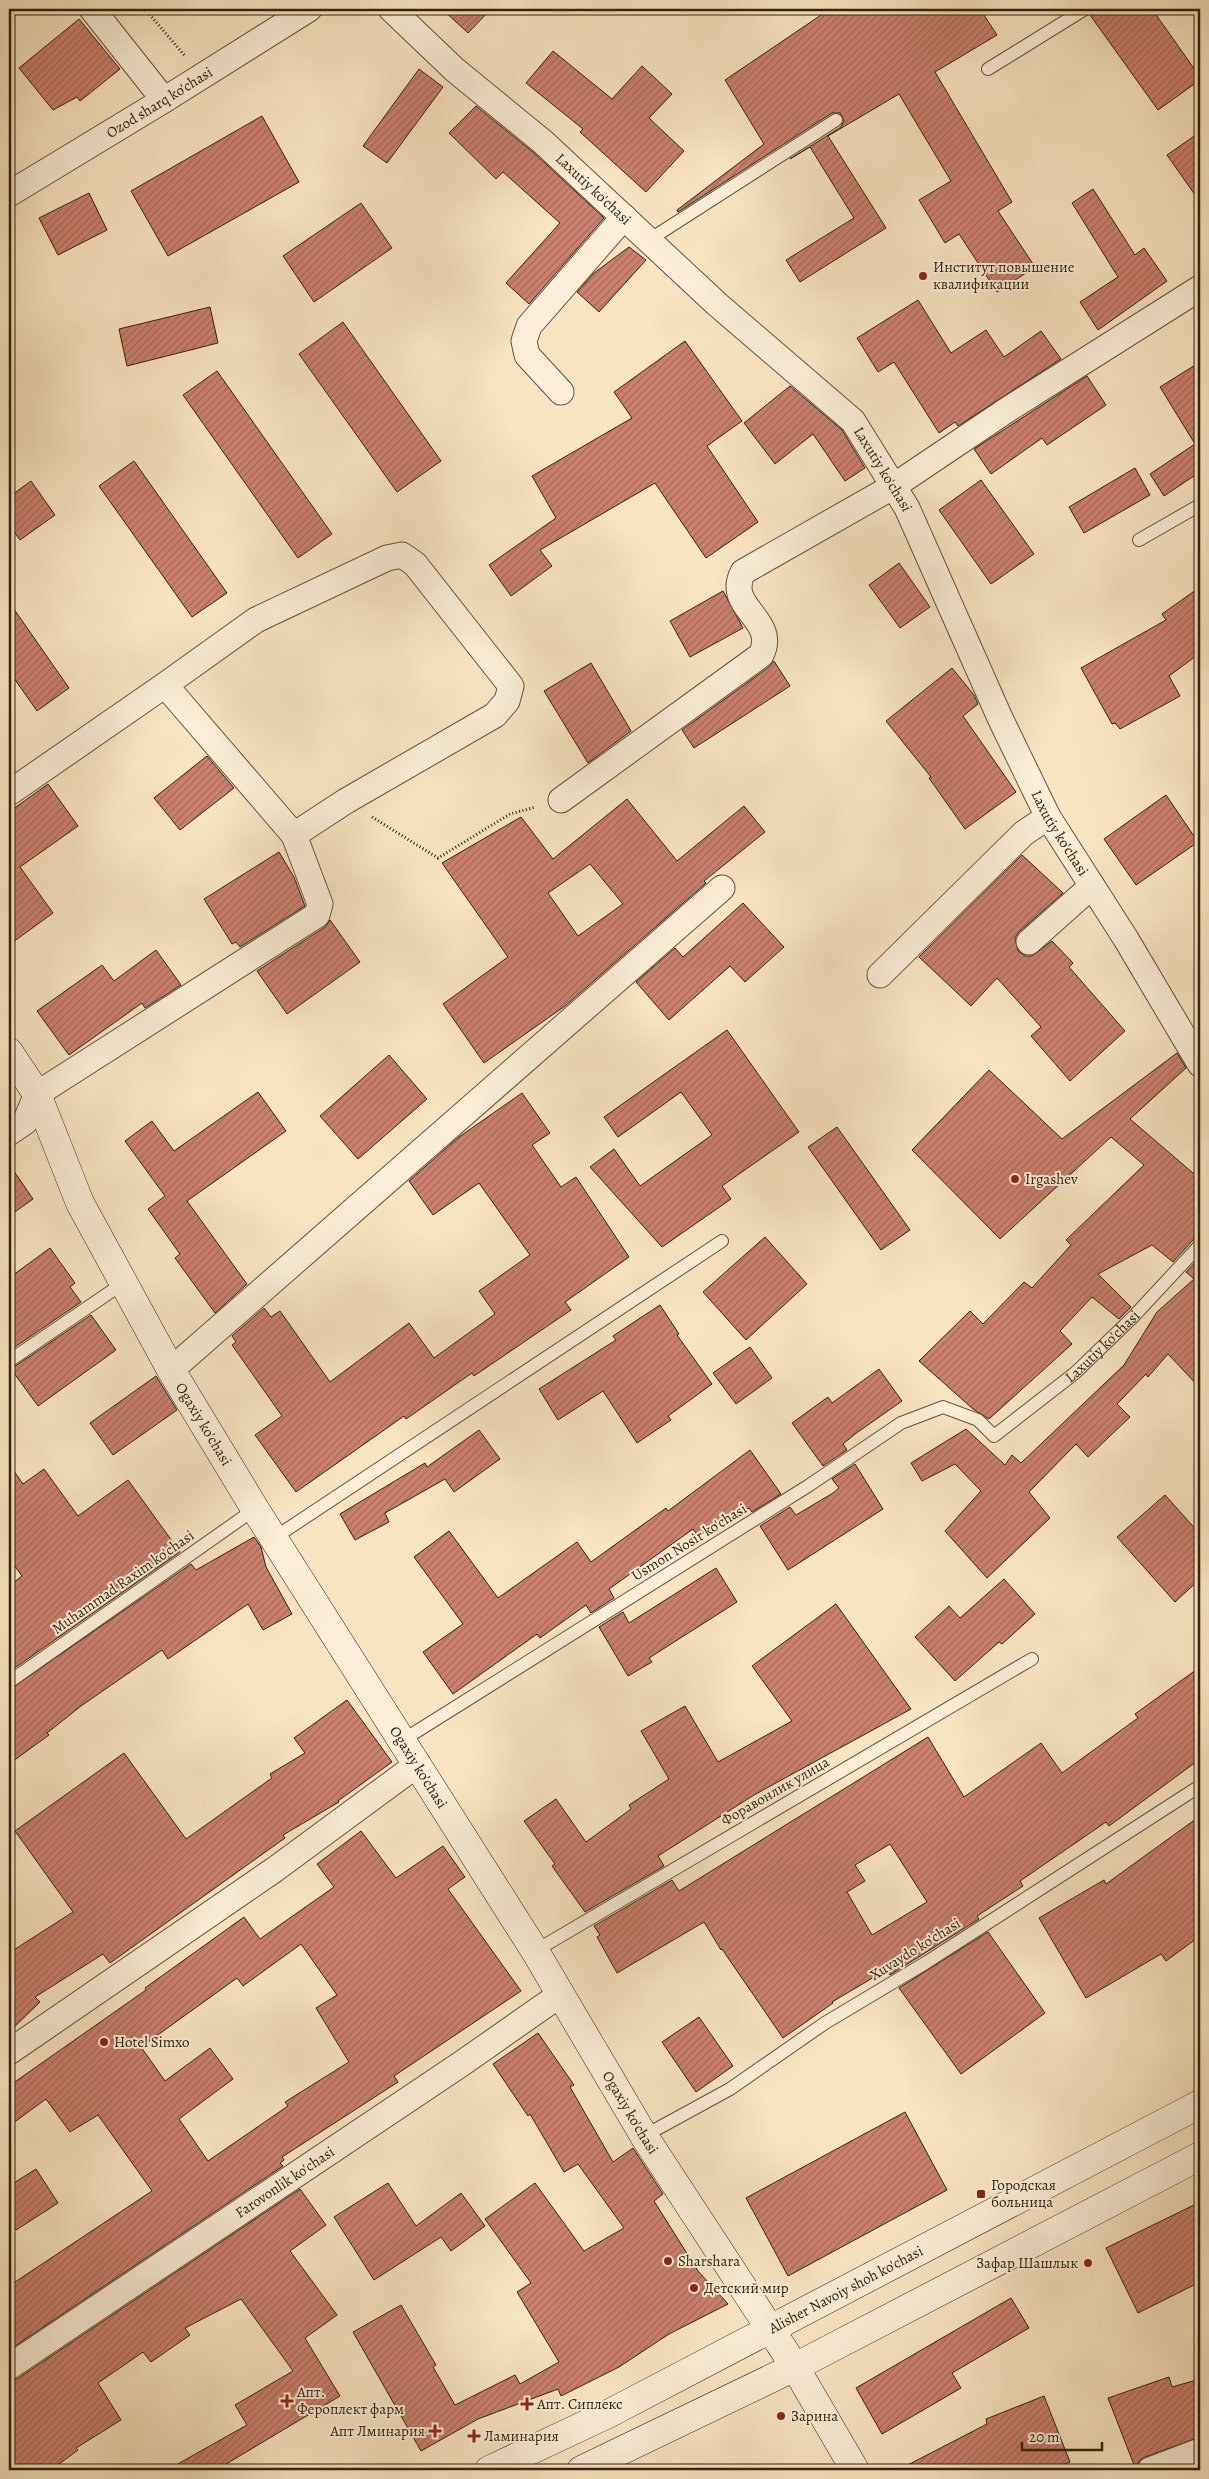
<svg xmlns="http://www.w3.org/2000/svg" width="1209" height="2479" font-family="Alegreya,serif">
<defs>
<pattern id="building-hatch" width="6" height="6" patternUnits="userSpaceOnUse" patternTransform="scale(1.25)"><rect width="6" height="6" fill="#cc806f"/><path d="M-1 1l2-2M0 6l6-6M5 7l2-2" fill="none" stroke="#a6685a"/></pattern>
</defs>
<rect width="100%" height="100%" fill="#f9e4c2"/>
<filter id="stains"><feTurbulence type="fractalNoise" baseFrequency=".004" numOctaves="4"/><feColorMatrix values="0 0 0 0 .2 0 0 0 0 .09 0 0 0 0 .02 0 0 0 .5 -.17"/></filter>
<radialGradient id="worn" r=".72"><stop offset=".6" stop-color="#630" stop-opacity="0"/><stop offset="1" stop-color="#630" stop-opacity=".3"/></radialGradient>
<g fill="url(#building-hatch)" stroke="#30220f" fill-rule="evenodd">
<path d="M442,9H491L468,33Z"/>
<path d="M830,9H980L997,35L935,72L1012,202L998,211L1035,267L997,292L959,234L945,243L919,200L951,181L899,94L828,136L886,228L800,282L786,260L854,218L810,147L790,159L841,127L844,120L840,113H832L678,212L677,210L764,144L725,80Z"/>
<path d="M1093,9H1152L1200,77V80L1158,110L1090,15Z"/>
<path d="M79,19L120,69L80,101L77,97L53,110L19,68Z"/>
<path d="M553,51L612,99L642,66L672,94L649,118L684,151L646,192L580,132L583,129L526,83Z"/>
<path d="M419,69L443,87L387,163L363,146Z"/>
<path d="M476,106L534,153L604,218L529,304L506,283L560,223L503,172L496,179L449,133Z"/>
<path d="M262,116L299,182L168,256L131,191Z"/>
<path d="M1200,132V202L1167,155Z"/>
<path d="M1093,189L1135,255L1144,248L1167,281L1098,330L1080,302L1118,277L1072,203Z"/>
<path d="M89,193L107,230L58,255L39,218Z"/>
<path d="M361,203L392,248L314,302L283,256Z"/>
<path d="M629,247L646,260L599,312L577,292L594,273Z"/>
<path d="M918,300L951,353L986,330L1004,357L1041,331L1061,359L958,426L955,422L939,433L894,362L878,372L857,338Z"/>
<path d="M210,307L218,343L127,366L119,329Z"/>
<path d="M343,322L441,461L397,492L299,354Z"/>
<path d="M685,341L742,421L707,446L758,522L706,558L655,483L540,550L552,566L511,596L489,565L556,518L532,476L632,418L614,392Z"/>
<path d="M1200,362V472L1164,496L1150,474L1195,444L1160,387Z"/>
<path d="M217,371L332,534L298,558L183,395Z"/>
<path d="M1087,376L1106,405L1047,445L1042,438L991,474L974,449Z"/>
<path d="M790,386L842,430L865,468L845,481L813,434L775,464L744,423Z"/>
<path d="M134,461L227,593L192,617L99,486Z"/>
<path d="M1135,468L1150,495L1084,533L1069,507Z"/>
<path d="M981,480L1034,554L991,584L939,510Z"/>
<path d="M31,481L55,515L20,540L9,524V497Z"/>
<path d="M899,563L930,607L900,628L869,585Z"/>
<path d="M1200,587V653L1169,676L1180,696L1120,729L1115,723L1112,724L1081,668L1166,620L1162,614Z"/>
<path d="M723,591L743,628L690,657L670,621Z"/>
<path d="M9,602L69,688L37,711L9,671Z"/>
<path d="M774,661L790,686L694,748L682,730L769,667Z"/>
<path d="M591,663L631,731L588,763L544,691Z"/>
<path d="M952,668L974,695L978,704L963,716L1016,792L965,829L929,778L931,777L886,721Z"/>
<path d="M207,756L234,788L180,830L154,798Z"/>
<path d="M48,784L78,826L20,867L53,913L9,945V812Z"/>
<path d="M1166,795L1198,842L1136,885L1104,839Z"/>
<path d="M627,799L677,861L744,806L765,832L704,881L706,883L565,1006L484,1063L443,1004L508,957L442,863L521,817L553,859ZM590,864L623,904L578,936L548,893Z"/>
<path d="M279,852L294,877L305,906L240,947L236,942L232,944L204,899Z"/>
<path d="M1022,855L1063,893L1019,932L1015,938L1018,951L1025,956H1032L1052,941L1073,963L1069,967L1125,1031L1070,1081L1031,1036L1041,1027L997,978L971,1006L919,957Z"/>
<path d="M743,903L784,947L745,982L730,966L669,1020L636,982L675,948L683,957Z"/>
<path d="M330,920L360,962L287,1014L257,971L325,927Z"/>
<path d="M156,950L181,985L145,1008L142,1003L69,1055L37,1011L102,965L114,981Z"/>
<path d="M727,1030L799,1132L722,1186L731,1199L662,1247L590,1167L614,1149L640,1186L712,1135L681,1092L618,1137L604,1117Z"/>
<path d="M1177,1053L1186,1068L1130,1119L1200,1179V1237L1194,1239L1173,1262L1152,1245L1098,1274L1131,1307L1119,1319L1092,1297L1060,1331L1072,1344L989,1419L973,1409L919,1361L970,1311L983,1324L1024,1282L1032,1288L1071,1245L1066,1240L1144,1165L1111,1137L1000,1239L912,1150L989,1070L1062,1139Z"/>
<path d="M389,1055L427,1099L358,1159L320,1116Z"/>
<path d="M258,1092L286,1131L187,1201L247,1284L215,1313L175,1258L180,1254L148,1209L165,1196L125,1141L152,1121L174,1151Z"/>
<path d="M522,1093L550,1133L532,1145L561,1187L576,1177L629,1257L565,1302L571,1310L474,1376L472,1373L406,1419L404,1416L296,1492L255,1435L282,1416L232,1345L236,1342L232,1336L264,1308L271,1317L280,1311L330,1382L409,1323L434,1358L495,1314L479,1291L530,1255L479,1183L433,1215L409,1181L459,1137Z"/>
<path d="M837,1127L910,1230L881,1250L808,1147Z"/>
<path d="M9,1164L33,1199L9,1216Z"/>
<path d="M765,1237L807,1284L746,1340L703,1292Z"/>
<path d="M50,1248L75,1283L70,1287L81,1302L9,1351V1278Z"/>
<path d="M1200,1257V1388L1168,1354L1148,1377L1146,1374L1117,1404L1130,1417L1088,1457L1076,1444L1029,1492L1050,1518L987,1578L945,1531L981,1491L955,1464L922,1481L911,1463L966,1429L1005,1465L1012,1455L1021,1463L1124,1365L1157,1312L1194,1279L1186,1272Z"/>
<path d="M660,1305L679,1334L677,1335L712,1384L668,1416L671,1420L637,1443L603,1391L558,1420L539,1389L616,1340L613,1336Z"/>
<path d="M91,1315L116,1350L38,1406L11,1369Z"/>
<path d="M750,1347L772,1378L736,1404L713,1373Z"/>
<path d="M879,1369L902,1401L855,1434L843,1444L847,1450L823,1466L792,1423L828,1397L832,1403Z"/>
<path d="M156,1376L177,1410L113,1455L90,1423Z"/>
<path d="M479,1430L500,1459L454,1492L445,1479L385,1513L389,1522L355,1540L340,1514L425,1463L427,1467Z"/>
<path d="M750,1450L781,1494L752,1512L749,1508L745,1510L742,1505L698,1537L693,1529L609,1589L614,1598L591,1613L586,1605L540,1638L537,1634L453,1694L423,1652L463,1624L414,1557L449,1531L498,1598L577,1542L591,1562L666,1508L668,1511Z"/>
<path d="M9,1464L23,1484L44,1469L78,1516L128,1480L180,1552L9,1672V1586L22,1576L9,1558Z"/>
<path d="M855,1464L883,1509L788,1570L760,1526L790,1507L796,1515L833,1493L839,1488L832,1479Z"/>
<path d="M1165,1495L1200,1534V1579L1175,1602L1117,1537Z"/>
<path d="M254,1537L261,1547L266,1567L292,1614L263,1630L248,1604L168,1659L162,1650L81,1706L47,1733L49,1735L9,1764V1690L191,1564L196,1570Z"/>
<path d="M716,1568L737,1602L649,1658L652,1662L628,1676L599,1627L623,1612L629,1623Z"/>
<path d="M1004,1579L1035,1614L1002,1644L999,1642L955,1681L915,1637L949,1606L960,1618Z"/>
<path d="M836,1604L911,1709L754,1795L658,1856L664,1866L585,1912L552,1866L555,1864L524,1821L556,1799L586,1842L631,1809L629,1805L669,1779L641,1731L685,1706L718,1762L792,1721L752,1666Z"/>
<path d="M1200,1667V1759L1109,1826L1106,1822L1020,1881L1023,1886L977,1916L979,1919L890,1975L886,1970L832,2002L833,2003L783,2038L722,1949L721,1950L704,1922L617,1973L597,1937L600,1935L594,1926L672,1880L679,1891L928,1737L964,1797L1041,1743L1062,1773L1138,1718L1135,1714ZM890,1844L927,1902L872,1935L847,1892L865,1881L855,1865Z"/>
<path d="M347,1700L392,1762L338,1801L339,1802L283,1835L285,1838L110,1963L103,1954L35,1997L40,2002L9,2032V1953L73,1912L15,1831L124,1753L186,1839L272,1778L270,1774L305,1753L294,1738Z"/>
<path d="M1200,1816V1936L1166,1961L1161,1954L1086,1998L1039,1918L1104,1880L1106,1884Z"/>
<path d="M361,1831L396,1878L443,1846L465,1877L448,1889L521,1991L394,2076L398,2082L282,2157L284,2160L280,2163L283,2166L9,2350V2286L152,2191L98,2115L70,2132L46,2099L9,2126V2086L146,1990L145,1988L244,1917L260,1939L334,1887L317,1864ZM301,1944L337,1995L316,2008L349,2062L285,2102L288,2106L208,2161L179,2119L233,2079L210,2048L165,2081L141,2047L237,1978L243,1986Z"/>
<path d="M988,1932L1045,2013L961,2074L899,1988Z"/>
<path d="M699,2017L733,2066L696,2092L662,2042Z"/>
<path d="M538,2033L574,2085L570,2087L613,2162L633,2148L663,2194L654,2201L698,2271L728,2304L669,2334L619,2367L561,2396L558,2389L478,2419L421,2451L353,2332L401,2305L436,2365L433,2367L455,2405L515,2375L520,2384L559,2362L517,2292L531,2283L485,2219L535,2183L584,2251L624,2228L578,2164L564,2172L530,2114L528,2116L493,2064Z"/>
<path d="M905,2112L947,2190L788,2276L746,2198Z"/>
<path d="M36,2169L58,2203L16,2230L9,2218V2186Z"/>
<path d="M388,2183L416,2226L461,2193L485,2226L451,2251L441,2237L374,2280L334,2217Z"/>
<path d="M300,2189L326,2225L290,2251L337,2315L305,2338L340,2396L216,2470H167L247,2425L235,2405L293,2371L241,2299L185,2328L190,2335L151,2362L143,2352L98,2383L121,2420L76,2448L78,2450L51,2470H9V2381L17,2379Z"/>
<path d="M1200,2202V2282L1138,2313L1106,2248Z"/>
<path d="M1011,2298L1029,2328L952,2373L961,2388L882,2434L856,2388Z"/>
<path d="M1169,2377L1172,2387L1200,2379V2437L1145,2457L1139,2461L1136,2470L1108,2398Z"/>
<path d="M1044,2396L1070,2462L1049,2470H898L987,2424L986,2419Z"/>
</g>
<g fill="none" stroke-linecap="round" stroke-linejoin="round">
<defs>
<g id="lane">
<path d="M988,69L1085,9"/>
<path d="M649,240L836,120"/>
<path d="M1139,540L1200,505"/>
<path d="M9,1361L122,1284"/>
<path d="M274,1538L722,1241"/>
<path d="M9,1682L255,1509"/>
<path id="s1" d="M403,1740L808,1486L901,1423L943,1407L978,1420L994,1436L1075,1373L1133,1317L1200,1245"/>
<path d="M535,1951L1032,1659"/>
<path d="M644,2136L730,2089L825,2023L927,1962L1200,1786"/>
</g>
<g id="street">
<path d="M92,9L164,100"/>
<path id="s2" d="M391,9L455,70L543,142L718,305L853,421L907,508L1000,718L1048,817L1126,939L1200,1064"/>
<path id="s3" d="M9,194L164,100L309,9"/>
<path d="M561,392L527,355L524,341L529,326L624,217"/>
<path d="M9,793L165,685L256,620L387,558L402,555L415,564L511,686L507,701L495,715L346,801L294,835L165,685"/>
<path d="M561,800L761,655C779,619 724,608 743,572L894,486L1007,410L1200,288"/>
<path d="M1029,942L1092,886"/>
<path d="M880,975L1024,833L1048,817"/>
<path d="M9,1133L25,1122L37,1094L317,915L320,904L294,835"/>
<path d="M171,1370L722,888"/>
<path d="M9,2052L274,1870L418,1764"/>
<path id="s4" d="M9,2367L461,2064L561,1994"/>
<path d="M1150,2470L1200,2451"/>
</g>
<g id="secondary">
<path id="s5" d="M9,1052L37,1094L80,1203L171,1370L255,1509L535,1951L644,2136L795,2367L855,2470"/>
<path id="s6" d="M489,2470L608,2414L1200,2104"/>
<path d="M581,2470L795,2367L1200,2156"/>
</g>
</defs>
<use href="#lane" stroke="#62523c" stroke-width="14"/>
<use href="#street" stroke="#62523c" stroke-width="27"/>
<use href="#secondary" stroke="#30220f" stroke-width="29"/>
<g stroke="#30220f" stroke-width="3" stroke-dasharray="1 2.5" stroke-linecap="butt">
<path d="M145,9L185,56"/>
<path d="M372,817L438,858L510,814L536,807"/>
</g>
<use href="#lane" stroke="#fbedd7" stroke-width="12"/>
<use href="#street" stroke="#fbedd7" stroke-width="25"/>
<use href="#secondary" stroke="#fbedd7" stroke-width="28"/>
</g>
<g fill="#8f2418" stroke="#fbedd7" stroke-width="2">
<circle cx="923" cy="276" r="5"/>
<circle cx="1015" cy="1179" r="5"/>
<circle cx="104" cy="2042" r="5"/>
<rect x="976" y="2189" width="10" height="10" rx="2.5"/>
<circle cx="668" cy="2261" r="5"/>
<circle cx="1088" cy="2263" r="5"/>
<circle cx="694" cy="2288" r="5"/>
<path d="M284.5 2393.5h5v5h5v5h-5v5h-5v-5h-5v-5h5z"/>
<path d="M524.5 2396.5h5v5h5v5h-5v5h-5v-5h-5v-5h5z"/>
<circle cx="781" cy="2416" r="5"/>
<path d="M432.5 2423.5h5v5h5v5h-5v5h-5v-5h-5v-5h5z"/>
<path d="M471.5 2428.5h5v5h5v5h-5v5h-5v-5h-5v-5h5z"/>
</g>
<g text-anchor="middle" stroke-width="4" stroke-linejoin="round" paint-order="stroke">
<g font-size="15" fill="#30220f" stroke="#fbedd7">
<text dy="5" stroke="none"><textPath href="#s3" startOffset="176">Ozod sharq ko'chasi</textPath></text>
<text dy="5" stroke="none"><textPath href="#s2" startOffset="271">Laxutiy ko'chasi</textPath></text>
<text dy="5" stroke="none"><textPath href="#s2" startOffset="676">Laxutiy ko'chasi</textPath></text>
<text dy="5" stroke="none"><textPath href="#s2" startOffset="1081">Laxutiy ko'chasi</textPath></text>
<text dy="5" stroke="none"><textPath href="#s1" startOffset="836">Laxutiy ko'chasi</textPath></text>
<text dy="5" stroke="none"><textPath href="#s5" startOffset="421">Ogaxiy ko'chasi</textPath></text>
<text transform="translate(689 1542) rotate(-32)" y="5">Usmon Nosir ko'chasi</text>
<text transform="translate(123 1582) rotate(-35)" y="5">Muhammad Raxim ko'chasi</text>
<text dy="5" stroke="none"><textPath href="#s5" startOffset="826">Ogaxiy ko'chasi</textPath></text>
<text transform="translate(775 1791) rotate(-30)" y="5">Форавонлик улица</text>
<text transform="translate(915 1949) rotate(-32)" y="5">Xuvaydo ko'chasi</text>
<text dy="5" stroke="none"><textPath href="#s5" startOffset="1231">Ogaxiy ko'chasi</textPath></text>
<text dy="5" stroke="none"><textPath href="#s4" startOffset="332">Farovonlik ko'chasi</textPath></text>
<text dy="5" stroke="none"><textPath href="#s6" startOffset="400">Alisher Navoiy shoh ko'chasi</textPath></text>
</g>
<g font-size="15" fill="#30220f" stroke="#fbedd7" text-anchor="start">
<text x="933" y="272">Институт повышение<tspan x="933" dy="17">квалификации</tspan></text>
<text x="1025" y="1184">Irgashev</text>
<text x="114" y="2047">Hotel Simxo</text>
<text x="991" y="2190">Городская<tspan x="991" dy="17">больница</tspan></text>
<text x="678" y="2266">Sharshara</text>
<text x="1078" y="2268" text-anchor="end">Зафар Шашлык</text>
<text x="704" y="2293">Детский мир</text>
<text x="297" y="2397">Апт.<tspan x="297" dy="17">Фероплект фарм</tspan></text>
<text x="537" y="2409">Апт. Сиплекс</text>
<text x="791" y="2421">Зарина</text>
<text x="425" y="2436" text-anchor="end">Апт Лминария</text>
<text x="484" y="2441">Ламинария</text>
</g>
</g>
<rect width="1209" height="2479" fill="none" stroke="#f9e4c2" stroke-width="30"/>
<rect x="10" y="10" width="1189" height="2459" fill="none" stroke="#30220f" stroke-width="2.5"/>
<rect x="15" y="15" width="1179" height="2449" fill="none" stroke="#30220f"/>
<path d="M1022 2442v8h80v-8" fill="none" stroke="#30220f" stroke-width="2.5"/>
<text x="1029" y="2442" font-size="15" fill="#30220f" stroke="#fbedd7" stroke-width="4" paint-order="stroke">20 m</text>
<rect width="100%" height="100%" filter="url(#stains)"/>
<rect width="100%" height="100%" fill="url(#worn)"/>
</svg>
